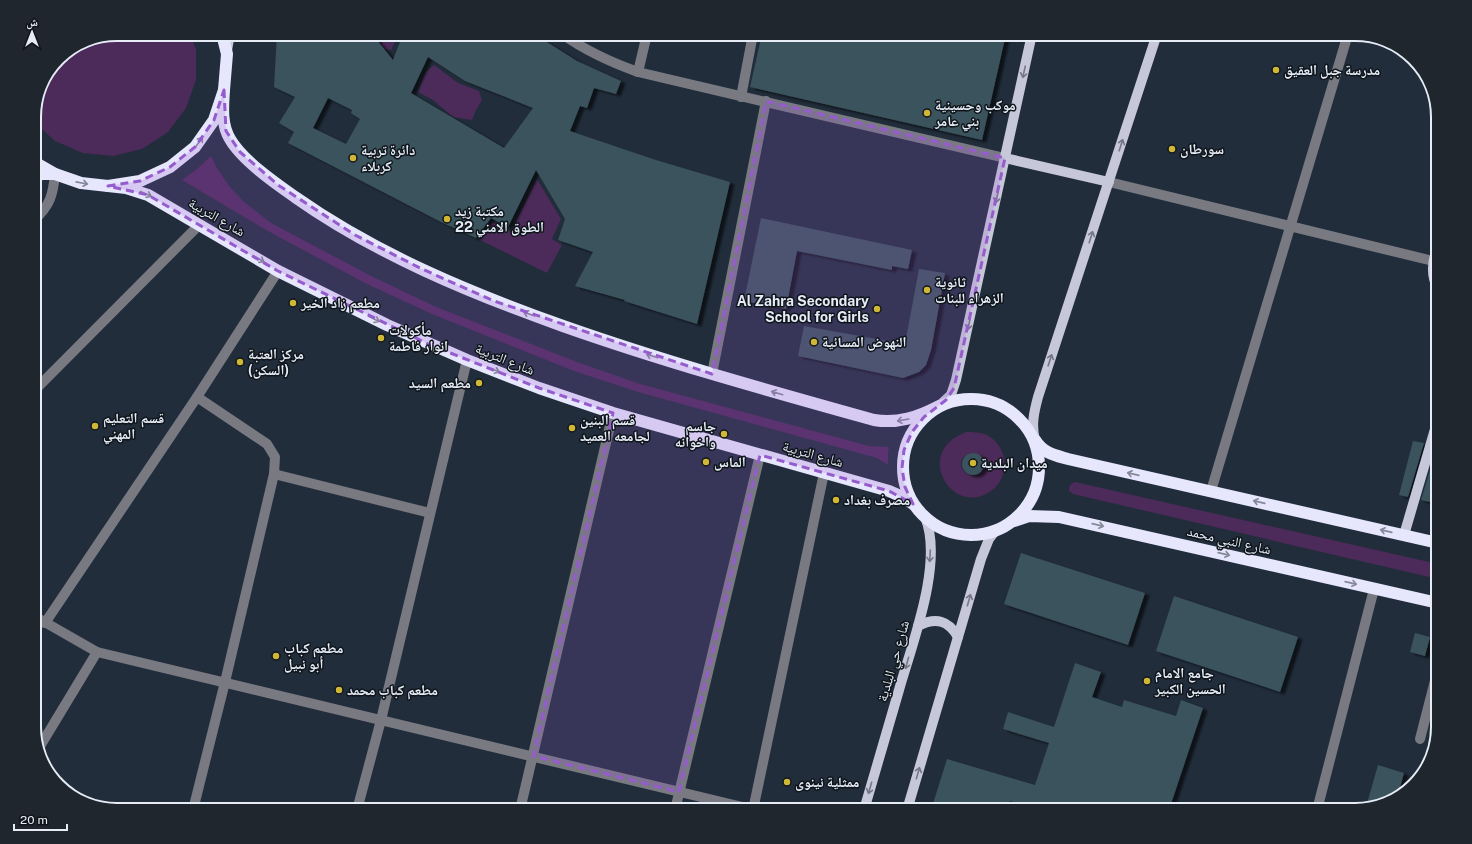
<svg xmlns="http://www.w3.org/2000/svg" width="1472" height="844" font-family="'Public Sans','Noto Naskh Arabic',sans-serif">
<defs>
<filter id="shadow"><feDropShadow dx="4.5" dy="2.5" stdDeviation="1" flood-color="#0009"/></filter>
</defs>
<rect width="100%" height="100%" fill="#212d3b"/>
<g fill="#4c2a59" fill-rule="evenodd">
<path d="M117,34H191L196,50V80L186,108L168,132L142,149L113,156L83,153L55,141L34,122V112L40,85L59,58L86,40Z"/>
<path d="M377,34H399L391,50L383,49L380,38Z"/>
<path d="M434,65L458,83L479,91L482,100L476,110L472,120L453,117L433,100L418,92L426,72Z"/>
<path d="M211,156L217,168L229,186L244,202L271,223L371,276L436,307L577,362L640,384L869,446L889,447L888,452V465L877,458L638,392L574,371L432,314L367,284L266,230L182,180L197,169Z"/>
<path d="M537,179L561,219L552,239L562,245L547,273L480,240L492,222L511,232Z"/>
<path d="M966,432C973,432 980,432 987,435C1002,443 1009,462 1002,477C999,484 995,489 988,493C951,515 913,452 966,432ZM972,453C980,454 988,462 982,470C971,488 947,459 972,453Z"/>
<path d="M1075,482L1438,564V579L1073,494L1069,491C1069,486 1070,484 1075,482Z"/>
</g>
<g fill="#3b525b" fill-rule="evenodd" filter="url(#shadow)">
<path d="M277,34H372L393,60L403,34H534L577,61L621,81L616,94L594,88L587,108L580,106L570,131L656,160L730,182L697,324L624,301L625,300L575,286L593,252L558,240L565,219L536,170L508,227L491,218L476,238L441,222L288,143L294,132L279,123L295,97L274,87ZM428,57L465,81L533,108L504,148L411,93ZM328,98L352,110L351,113L360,119L346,144L313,128Z"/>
<path d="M762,34H1006L982,140L750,87Z"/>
<path d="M761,218L912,250L908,269L892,266V270L797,251L786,309L744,301Z"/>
<path d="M919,269L945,273L931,350L926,365L919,372L903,378L798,356L804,326L905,344Z"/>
<path d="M1413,441L1424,443L1408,497L1399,495Z"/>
<path d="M1437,446L1438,447V492L1435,503L1421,500Z"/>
<circle cx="973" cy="464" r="11"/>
<path d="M1021,553L1145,593L1128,645L1004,604Z"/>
<path d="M1174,596L1298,637L1280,692L1156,651Z"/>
<path d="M1415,633L1430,637L1425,656L1410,652Z"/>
<path d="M1075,663L1101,672L1092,697L1122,707L1124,700L1176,716L1181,700L1203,708L1169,810H1036L1010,801L1007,810H931L947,759L1035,785L1049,743L1003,729L1008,712L1054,727Z"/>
<path d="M1378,765L1404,773L1397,798L1366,807Z"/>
</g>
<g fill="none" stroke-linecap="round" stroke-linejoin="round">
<g stroke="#797982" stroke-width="10">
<path d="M562,34C586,51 610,62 638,72L1005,158"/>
<path d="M638,72L647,34"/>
<path d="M741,97L753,34"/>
<path d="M1109,182L1433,261"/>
<path d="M34,220C50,206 53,195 55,174"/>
<path d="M712,374L766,101"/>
<path d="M34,391L199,225"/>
<path d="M274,474L430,513"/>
<path d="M1211,491L1348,34"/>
<path d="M34,616L97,652L755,810"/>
<path d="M45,623L197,397L278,271"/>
<path d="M1420,739L1438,669"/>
<path d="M39,748L97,652"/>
<path d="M193,810L225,682L274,474L275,457L267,444L197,397"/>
<path d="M357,810L381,720L467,360"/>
<path d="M520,810L613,413"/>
<path d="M675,810L760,455"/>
<path d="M753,810L824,473"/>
<path d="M1317,810L1374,589"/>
</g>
<g stroke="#c7c7da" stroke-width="10">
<path d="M227,50L230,34"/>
<path d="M1005,158L1109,182"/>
<path d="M1438,248C1431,262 1431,275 1438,290"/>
<path d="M939,406L951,395L956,380L1032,34"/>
<path d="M1035,440C1031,425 1034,412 1038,397L1157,34"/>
<path d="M1404,535L1438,419"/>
<path d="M918,626C936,617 948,620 958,637"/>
<path d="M864,810C876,770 887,730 899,690C912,644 944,562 925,517"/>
<path d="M907,810L981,559L989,539L995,531"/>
</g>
<g stroke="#e6e6fd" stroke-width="12">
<path d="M224,90C223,106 221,124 230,139C242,160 275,183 295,197C376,254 470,293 563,326C665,362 770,391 874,420C898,424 918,417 939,406"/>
<path d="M34,162L55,174L81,183L108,186L140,181L170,167L195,147L214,120L224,90L227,54L222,34"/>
<path d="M34,175L43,174H55"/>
<path d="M108,186L126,188L148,195L278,271L387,325L467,360L539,388L613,413L889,491L905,498L913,504"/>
<circle cx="971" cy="467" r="68"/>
<path d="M1035,440C1043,453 1054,455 1068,459L1438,543"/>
<path d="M1014,521L1029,516L1059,517L1438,603"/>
</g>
</g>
<defs><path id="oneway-shaft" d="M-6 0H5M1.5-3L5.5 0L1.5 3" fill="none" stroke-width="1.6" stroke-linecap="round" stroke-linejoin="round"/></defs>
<g stroke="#747784">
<use href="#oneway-shaft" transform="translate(1024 72) rotate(102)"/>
<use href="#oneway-shaft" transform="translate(1121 145) rotate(-72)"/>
<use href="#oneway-shaft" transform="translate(997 197) rotate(102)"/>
<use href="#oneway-shaft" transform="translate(1091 237) rotate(-72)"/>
<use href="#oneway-shaft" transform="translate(969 324) rotate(102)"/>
<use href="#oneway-shaft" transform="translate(1050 360) rotate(-72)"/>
<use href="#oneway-shaft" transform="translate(930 556) rotate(93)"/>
<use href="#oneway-shaft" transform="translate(969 600) rotate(-74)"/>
<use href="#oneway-shaft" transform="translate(907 663) rotate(106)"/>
<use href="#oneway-shaft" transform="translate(918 773) rotate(-74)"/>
<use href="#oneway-shaft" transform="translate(870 788) rotate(106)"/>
</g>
<g stroke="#858897">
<use href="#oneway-shaft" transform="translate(199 142) rotate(-54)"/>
<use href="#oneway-shaft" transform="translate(82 183) rotate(11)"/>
<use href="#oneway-shaft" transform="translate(146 194) rotate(24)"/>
<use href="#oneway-shaft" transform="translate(259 259) rotate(30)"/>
<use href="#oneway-shaft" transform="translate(529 314) rotate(-160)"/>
<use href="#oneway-shaft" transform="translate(374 319) rotate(26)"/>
<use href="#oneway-shaft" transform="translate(652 356) rotate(-163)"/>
<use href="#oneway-shaft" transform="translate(494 370) rotate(21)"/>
<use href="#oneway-shaft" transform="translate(777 393) rotate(-164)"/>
<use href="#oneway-shaft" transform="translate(903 420) rotate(170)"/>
<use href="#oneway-shaft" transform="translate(1133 474) rotate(-167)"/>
<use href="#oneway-shaft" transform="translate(1259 502) rotate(-167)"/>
<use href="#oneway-shaft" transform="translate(1098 525) rotate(13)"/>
<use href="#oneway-shaft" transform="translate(1386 531) rotate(-167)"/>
<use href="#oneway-shaft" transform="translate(1224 554) rotate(13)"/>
<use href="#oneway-shaft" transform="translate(1351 583) rotate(13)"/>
</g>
<path fill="#965ccd" fill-opacity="0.2" stroke="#965ccd" stroke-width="3" stroke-dasharray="8 5" stroke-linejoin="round" d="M224,90L226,131L240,152L278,185L355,235L422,269L494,301L712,374L766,101L1005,158L954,388L946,400L924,417L912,432L904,450L902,468L905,487L913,504L889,491L760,455L679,792L533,756L613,413L539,388L430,345L278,271L148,195L108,186L140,181L170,167L195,147L214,120Z"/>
<g fill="#d0b836" stroke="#0f151b" stroke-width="1.5">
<circle cx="1276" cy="70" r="4"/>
<circle cx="927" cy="113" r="4"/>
<circle cx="1172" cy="149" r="4"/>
<circle cx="353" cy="158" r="4"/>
<circle cx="447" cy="219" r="4"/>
<circle cx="927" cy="290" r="4"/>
<circle cx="293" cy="303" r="4"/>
<circle cx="877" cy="309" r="4"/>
<circle cx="381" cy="338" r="4"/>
<circle cx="814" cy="342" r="4"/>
<circle cx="240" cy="362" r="4"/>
<circle cx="479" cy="383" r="4"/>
<circle cx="95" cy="426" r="4"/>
<circle cx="572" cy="428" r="4"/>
<circle cx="724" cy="434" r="4"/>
<circle cx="706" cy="462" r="4"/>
<circle cx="973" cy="463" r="4"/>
<circle cx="836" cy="500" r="4"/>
<circle cx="276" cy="656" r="4"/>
<circle cx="1147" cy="681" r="4"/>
<circle cx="339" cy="690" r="4"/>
<circle cx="787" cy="782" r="4"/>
</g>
<g text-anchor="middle" stroke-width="3" stroke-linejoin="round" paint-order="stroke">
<g font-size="14" font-weight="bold" fill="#e5ecf6" stroke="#0f151b" text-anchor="start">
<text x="1284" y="75">مدرسة جبل العقيق</text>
<text x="935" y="110">موكب وحسينية<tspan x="935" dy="16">بني عامر</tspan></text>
<text x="1180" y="154">سورطان</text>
<text x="361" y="155">دائرة تربية<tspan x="361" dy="16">كربلاء</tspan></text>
<text x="455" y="216">مكتبة زيد<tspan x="455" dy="16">الطوق الامني 22</tspan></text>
<text x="935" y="287">ثانوية<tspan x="935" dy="16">الزهراء للبنات</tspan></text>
<text x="869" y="306" text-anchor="end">Al Zahra Secondary<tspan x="869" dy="16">School for Girls</tspan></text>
<text x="301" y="308">مطعم زاد الخير</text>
<text x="389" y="335">مأكولات<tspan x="389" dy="16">انوار فاطمة</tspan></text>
<text x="822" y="347">النهوض المسائية</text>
<text x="248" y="359">مركز العتبة<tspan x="248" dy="16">(السكن)</tspan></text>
<text x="471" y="388" text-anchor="end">مطعم السيد</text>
<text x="103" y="423">قسم التعليم<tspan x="103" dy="16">المهني</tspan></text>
<text x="580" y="425">قسم البنين<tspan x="580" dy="16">لجامعه العميد</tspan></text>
<text x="716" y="431" text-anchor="end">جاسم<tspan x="716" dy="16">واخوانه</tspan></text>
<text x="714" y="467">الماس</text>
<text x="981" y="468">ميدان البلدية</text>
<text x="844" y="505">مصرف بغداد</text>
<text x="284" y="653">مطعم كباب<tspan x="284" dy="16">أبو نبيل</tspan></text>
<text x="1155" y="678">جامع الامام<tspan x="1155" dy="16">الحسين الكبير</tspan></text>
<text x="347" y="695">مطعم كباب محمد</text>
<text x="795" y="787">ممثلية نينوى</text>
</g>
<g font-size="14" fill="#e5ecf6" stroke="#0f151b">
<text transform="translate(217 217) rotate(30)" y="5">شارع التربية</text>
<text transform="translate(505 359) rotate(22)" y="5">شارع التربية</text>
<text transform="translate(813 454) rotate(16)" y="5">شارع التربية</text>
<text transform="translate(1229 540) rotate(13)" y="5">شارع النبي محمد</text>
<text transform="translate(893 661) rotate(-74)" y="5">شارع حي البلدية</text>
</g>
</g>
<path d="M0 0H1472V844H0ZM117 41H1355A76 76 0 0 1 1431 117V727A76 76 0 0 1 1355 803H117A76 76 0 0 1 41 727V117A76 76 0 0 1 117 41Z" fill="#20262d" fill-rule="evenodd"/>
<path fill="none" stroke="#e5ecf6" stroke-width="2" d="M117 41H1355A76 76 0 0 1 1431 117V727A76 76 0 0 1 1355 803H117A76 76 0 0 1 41 727V117A76 76 0 0 1 117 41Z"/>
<g transform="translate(32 32)" stroke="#0f151b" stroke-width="3" paint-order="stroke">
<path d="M0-3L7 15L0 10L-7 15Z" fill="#e5ecf6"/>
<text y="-6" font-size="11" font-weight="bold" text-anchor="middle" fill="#e5ecf6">ش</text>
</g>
<path d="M14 824v6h53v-6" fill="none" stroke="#e5ecf6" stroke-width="2"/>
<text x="20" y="824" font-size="12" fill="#e5ecf6" stroke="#0f151b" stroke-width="3" paint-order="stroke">20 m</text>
</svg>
